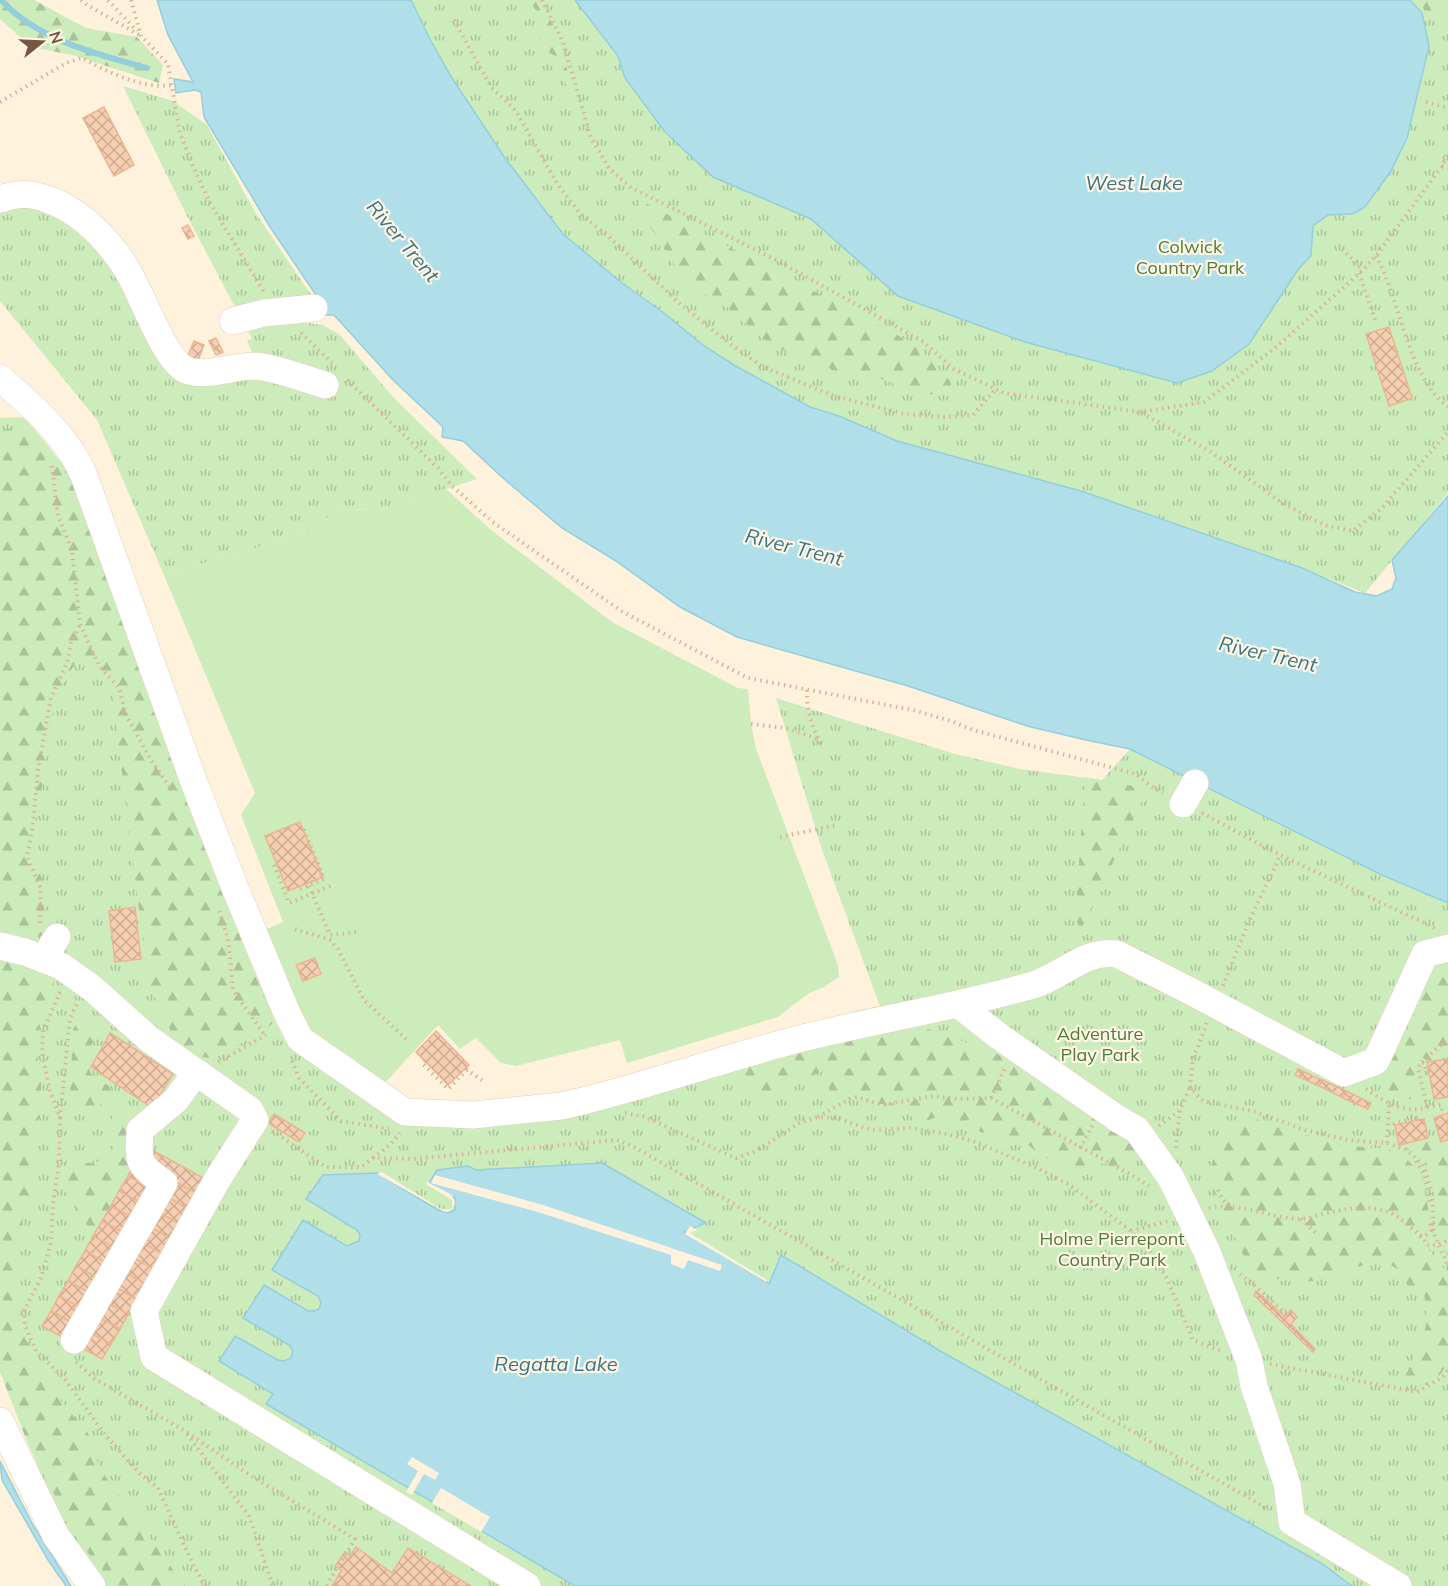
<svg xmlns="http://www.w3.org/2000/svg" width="1448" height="1586" font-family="Mulish,sans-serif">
<defs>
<pattern id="grass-tufts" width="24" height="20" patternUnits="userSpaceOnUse" patternTransform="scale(1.5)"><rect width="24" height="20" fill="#cdecbb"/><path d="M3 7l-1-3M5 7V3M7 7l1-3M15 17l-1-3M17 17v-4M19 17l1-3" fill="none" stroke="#abc29a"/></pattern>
<pattern id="forest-firs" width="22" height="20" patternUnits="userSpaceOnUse" patternTransform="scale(1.5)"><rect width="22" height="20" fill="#cdecbb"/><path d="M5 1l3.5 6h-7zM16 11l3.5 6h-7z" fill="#abc29a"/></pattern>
<pattern id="building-cross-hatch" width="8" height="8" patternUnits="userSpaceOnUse" patternTransform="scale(1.5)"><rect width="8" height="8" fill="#f6cfb2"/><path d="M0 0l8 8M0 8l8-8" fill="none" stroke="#ccab92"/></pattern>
</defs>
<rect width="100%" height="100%" fill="#fef2dd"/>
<g fill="url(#grass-tufts)">
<path d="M411,0H1448V493L1365,593L1302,568L1081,491L897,441L839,416L810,407L734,365L704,346L664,313L622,283L563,234L505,158L452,78L431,41Z"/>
<path d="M123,86L173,101L207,125L255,212L312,296L238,313L185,212Z"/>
<path d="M44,201L100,240L169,358L252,372L338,397L318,375L257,363L247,341L252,338L244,324L269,318L323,325L339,334L393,397L477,479L446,489L418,495L400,505L381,510L346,509L334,512L309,532L164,575L97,420L0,301V202Z"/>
<path d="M25,417L67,470L250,946L277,1025L292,1029L411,1120L745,1066L856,1011L880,1006L822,850L776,698L955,754L1020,769L1102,780L1130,749L1448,898V1586H105L52,1516L0,1335V418Z"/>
</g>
<g fill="url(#forest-firs)">
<path d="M0,0H34L86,28L137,37L163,65L159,83L72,55L31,47L0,19Z"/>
<path d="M528,0H540C559,30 566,64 574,98L564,80L557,58L546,50L539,38L544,20Z"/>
<path d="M1418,0H1448V14L1429,18Z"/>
<path d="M638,199L916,345L950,381L954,396L918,393L869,374L840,372L799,358L769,343L727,307L685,282L641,212Z"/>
<path d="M26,427L73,482L273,1023L262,1033L211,1058L193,1056L172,1034L148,982L112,693L81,655L57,692L38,811L34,863L45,884L44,937L0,931L1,430Z"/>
<path d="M1085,777L1148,789L1081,929L1075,920Z"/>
<path d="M1448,955V1057L1428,1061L1421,1057L1415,1065L1421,1101L1386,1094L1382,1073C1408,1042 1419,998 1434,960Z"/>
<path d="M0,956L57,968L51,997L41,1014L36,1049L41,1077V1106L33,1146L32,1188L18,1237L19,1310L33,1362L68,1410L88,1433L100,1469L185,1586H114L81,1544L30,1449L0,1372Z"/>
<path d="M84,1019L95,1036L86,1059L91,1074L109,1086L114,1098L89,1110L75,1107L70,1095L73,1029Z"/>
<path d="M916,1026L941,1033L1002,1056L1120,1127L1140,1157L1131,1168L1120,1171L1104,1163L1073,1169L1042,1156L1028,1145L1000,1144L991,1134L980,1132L971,1119L953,1125L941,1124L937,1117L920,1123L909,1114L907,1105L925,1092C915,1093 908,1098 898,1101C872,1109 855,1101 830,1092L827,1085L834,1076L852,1067C825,1064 803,1082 779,1090C771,1093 763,1094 755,1095L722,1074L813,1044Z"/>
<path d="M116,1111L125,1112L133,1120L136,1163L95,1234L78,1215L77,1204L63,1189L66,1173L75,1162L92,1163L109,1159C110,1155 113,1149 114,1145C115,1132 106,1122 116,1111Z"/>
<path d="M1252,1118L1339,1145L1387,1149L1403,1155L1421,1174L1431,1222L1418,1237L1448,1273V1363L1433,1385L1405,1384L1404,1379L1423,1336L1427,1321L1424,1291L1417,1288L1408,1289C1407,1285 1406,1280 1404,1276C1387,1248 1336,1276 1313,1281C1293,1285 1264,1277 1248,1265L1214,1192L1210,1178L1212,1164L1222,1132L1237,1123Z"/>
<path d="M1430,1137L1439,1143L1448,1142V1258L1439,1234L1430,1166L1398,1141Z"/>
</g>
<path fill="#cdecbb" d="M446,489L491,530L612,622L738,688L748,689L751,724L756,749L838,965L839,977L824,987L809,993L778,1017L627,1063L620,1040L516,1066L501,1063L476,1038L460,1049L438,1025L384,1084L314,1036L258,933L283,922L241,815L255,793L164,575L309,532L334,512L346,509L381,510L400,505L418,495Z"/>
<g fill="#b0dfe9" stroke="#95cedb" stroke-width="1.5">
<path d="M157,0H411L431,41L452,78L505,158L563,234L622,283L664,313L704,346L734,365L810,407L839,416L897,441L1081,491L1302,568L1355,592L1377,596L1392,589L1396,578L1392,560L1448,496V903L1382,875L1130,749L1086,740L1027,726L908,686L737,637L680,607L616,561L562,528L504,479L463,441L442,437L443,427L393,380L334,315H317L312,302L316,295L270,227L204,117L201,92L195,90L176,93L174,79L193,82L168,35Z"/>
<path d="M575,0H1410L1422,13L1429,46L1407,138L1391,171L1365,207L1353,214L1328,215L1313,226L1311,256L1299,268L1249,344L1212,371L1177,383L1025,342L898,296L811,219L713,177L665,132L625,78L618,56Z"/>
<path d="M602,1163L706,1223L684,1232L769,1284L781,1255L942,1352L1321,1563L1352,1586H575L266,1404L273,1394L219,1361L235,1336L278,1360L284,1361L291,1358L293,1351L289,1345L243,1318L264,1285L308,1311H314L319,1309L321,1303L318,1296L272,1270L303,1220L347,1246L359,1241L360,1235L357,1230L306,1199L323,1175L377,1173L438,1210L448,1213L455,1210V1198L429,1183L437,1170L468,1166L476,1170Z"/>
<path d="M0,1461L33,1525L71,1586H66L48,1560L2,1480Z"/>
</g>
<g fill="#fef2dd">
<path d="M382,1172L439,1208L448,1210L452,1208V1200L427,1185L426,1181L452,1195L455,1202L454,1206L451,1210L447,1212L443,1211L377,1174Z"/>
<path d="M435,1175L543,1205L722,1265L720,1271L688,1260L684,1269L671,1264V1255L538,1212L431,1183Z"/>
<path d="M690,1226L697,1230L690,1233L767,1280L766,1282L685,1234Z"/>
<path d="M412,1457L439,1473L435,1480L424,1474L412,1495L406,1492L418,1471L407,1464Z"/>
<path d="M441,1488L490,1517L481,1532L432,1503Z"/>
</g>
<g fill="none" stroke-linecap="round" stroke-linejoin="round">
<path stroke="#95cedb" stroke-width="6" d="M1,0C38,40 96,54 147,68"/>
</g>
<g fill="url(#building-cross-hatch)" stroke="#eab691" stroke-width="1.5">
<path d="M104,107L134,165L114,176L83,118Z"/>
<path d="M188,225L194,236L188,239L182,228Z"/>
<path d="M1389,327L1412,398L1389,406L1366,334Z"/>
<path d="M216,338L223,352L216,355L209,341Z"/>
<path d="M194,341L204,345L197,363L187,358Z"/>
<path d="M300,822L323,877L288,891L265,836Z"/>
<path d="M135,907L141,959L115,962L109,911Z"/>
<path d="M315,958L321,974L303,981L296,965Z"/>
<path d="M436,1031L469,1065L448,1085L416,1052Z"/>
<path d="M110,1033L173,1074L152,1108L91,1067Z"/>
<path d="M1448,1059V1097L1434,1099L1427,1062Z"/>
<path d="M1298,1069L1322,1080L1319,1086L1295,1075Z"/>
<path d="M1322,1080L1346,1091L1343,1098L1319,1086Z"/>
<path d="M1346,1091L1371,1103L1368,1109L1343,1098Z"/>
<path d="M1448,1113V1140L1441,1142L1434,1118Z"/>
<path d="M274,1114L305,1133L299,1142L268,1123Z"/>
<path d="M1424,1119L1428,1138L1399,1145L1395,1125Z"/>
<path d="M145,1146L207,1180L198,1194L136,1161Z"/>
<path d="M136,1161L198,1194L189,1209L128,1176Z"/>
<path d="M128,1176L189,1209L180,1224L119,1191Z"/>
<path d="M119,1191L180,1224L172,1239L111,1206Z"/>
<path d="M111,1206L172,1239L163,1254L102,1221Z"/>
<path d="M102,1221L163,1254L154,1269L93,1236Z"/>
<path d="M93,1236L154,1269L146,1284L85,1251Z"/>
<path d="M85,1251L146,1284L137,1299L76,1266Z"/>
<path d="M76,1266L137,1299L128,1314L68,1281Z"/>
<path d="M68,1281L128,1314L120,1329L59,1296Z"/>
<path d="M1256,1291L1285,1317L1291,1310L1297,1317L1291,1324L1315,1349L1313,1352L1254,1295Z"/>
<path d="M59,1296L120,1329L111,1344L51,1311Z"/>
<path d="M51,1311L111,1344L102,1359L42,1326Z"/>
<path d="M356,1547L392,1573L408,1548L471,1586H332L342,1570L335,1566L345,1552L350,1556Z"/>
</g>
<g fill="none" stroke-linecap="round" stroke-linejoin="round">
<defs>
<g id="minor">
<path d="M0,199C22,191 36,194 57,203C85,216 110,242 126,268C141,291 164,360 186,370C205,378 232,366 254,366C274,367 305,379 325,385"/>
<path d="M233,321L264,313L314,308"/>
<path d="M0,378C32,406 65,434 83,473L195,785L235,888L286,1011L300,1039L405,1112L473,1115L561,1106L583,1101C659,1082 734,1055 811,1036C885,1018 960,1006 1033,985C1061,977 1085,949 1117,954L1194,993L1344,1073L1376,1061L1425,954L1448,948"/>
<path d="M1183,804L1195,783"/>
<path d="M0,946L25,952L61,966L92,988L149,1039L250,1110L255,1120L217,1180L144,1311L154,1357L527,1586"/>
<path d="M45,960L46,955L57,937"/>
<path d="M959,1005L1000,1037L1118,1119L1137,1130L1171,1178L1207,1252L1249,1360L1254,1386L1287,1484L1292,1522L1398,1586"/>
<path d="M74,1340L164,1183C137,1164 138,1162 140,1130L176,1100L193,1076L198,1073"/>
<path d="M0,1421L56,1536L92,1586"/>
</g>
</defs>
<use href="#minor" stroke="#e2ceb8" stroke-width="28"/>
<g stroke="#dab396" stroke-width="4" stroke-dasharray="1.5 4.5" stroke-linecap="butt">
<path d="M81,0L87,5L141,36"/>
<path d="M108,0L137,31"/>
<path d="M131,0L141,36L168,64L180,134L196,173L210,203L264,292"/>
<path d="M542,0L563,42L591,138L609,168L630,187L776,260L922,341L954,369L1004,393L1141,412L1204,402L1275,348L1363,270L1376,256L1442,166L1448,152"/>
<path d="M454,20L491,87L516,111L558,185L582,216L607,235L678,302L729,343L761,366L834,396L905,414L944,417L973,415L996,389"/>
<path d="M0,102L66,63L82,58C106,71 144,90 171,85"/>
<path d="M1426,102L1448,108"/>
<path d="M1442,166L1448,168"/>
<path d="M1342,249L1363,270"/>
<path d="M1376,256C1401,301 1407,376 1448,407"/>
<path d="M1359,273L1376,322"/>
<path d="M301,333L332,363"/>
<path d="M347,380L438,468L452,486L494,523L623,612L748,678L913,710L951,721L973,730L1136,774L1150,786L1163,793"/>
<path d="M1142,413L1211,452L1284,504L1324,525L1353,531L1382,508L1448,432"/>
<path d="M52,466L58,516L72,550L80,624L100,667L119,688L126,715L151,760L171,789"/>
<path d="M807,690C806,708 812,728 821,744"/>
<path d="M751,724L786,728L818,739"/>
<path d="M1202,813L1280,855L1435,928"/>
<path d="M780,837L837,825"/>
<path d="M274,865L289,903L331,886"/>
<path d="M309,886L330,935L358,932"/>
<path d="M300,889L324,879L303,827"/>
<path d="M219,911L228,938L233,990L265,1036"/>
<path d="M40,923L41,889L27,856L33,825L38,770L51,698L67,663L71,643L80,624"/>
<path d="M295,929L330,940L338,949L364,1000L409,1042"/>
<path d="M1223,986L1250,919L1280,856"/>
<path d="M60,992L43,1031L42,1053L50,1091L60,1118L59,1163L53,1204L51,1243L41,1278L24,1311L25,1326L36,1351L64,1378L106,1436L141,1475L158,1488L194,1567L206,1586"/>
<path d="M1207,1023L1193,1059L1190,1087L1203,1101L1253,1111L1305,1130L1348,1140L1387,1143L1407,1150L1424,1166L1432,1193L1434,1234L1448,1266"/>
<path d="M292,1061L299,1078L341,1121L389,1129"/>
<path d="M425,1061L422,1063L448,1089L467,1070L482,1080"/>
<path d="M218,1062L266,1035"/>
<path d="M1422,1062L1448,1038"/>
<path d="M1366,1089C1384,1101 1404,1115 1427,1107L1418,1068L1422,1062L1425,1064L1426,1072H1429"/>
<path d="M991,1098L1006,1066"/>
<path d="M1427,1107L1441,1105L1443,1115"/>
<path d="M625,1113L645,1117L736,1158L756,1151L801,1122L818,1117L837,1118L871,1130L911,1128L942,1133L976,1142L1041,1170L1068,1184L1131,1231L1150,1251L1166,1277L1193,1340L1223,1352"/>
<path d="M818,1117L846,1101L857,1097L882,1105L933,1096L957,1099L991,1098L1128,1173L1149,1186"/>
<path d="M60,1118L70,1018L77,1004"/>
<path d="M1393,1124L1420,1117V1120"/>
<path d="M1159,1126L1179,1111"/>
<path d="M272,1131L326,1167H361L373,1158L411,1159L617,1140L634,1147L1268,1509"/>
<path d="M1387,1143L1389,1105"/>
<path d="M1080,1148L1093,1125"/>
<path d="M1176,1148L1180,1110L1190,1087"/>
<path d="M373,1158L391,1144L400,1133"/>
<path d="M1416,1161L1424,1174L1430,1204"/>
<path d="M1218,1190L1222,1199L1231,1208"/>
<path d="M1209,1208C1237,1201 1272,1219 1300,1219C1307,1219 1315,1216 1322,1214C1355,1207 1382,1201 1408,1225C1415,1231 1423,1237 1427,1245H1438L1448,1240"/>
<path d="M1301,1219L1316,1233"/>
<path d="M1131,1231L1168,1221"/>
<path d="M1420,1236L1426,1235L1431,1231V1221"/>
<path d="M1240,1274L1252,1283L1287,1315"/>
<path d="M76,1362L95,1379L185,1431L253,1477L355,1539L326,1586"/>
<path d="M1270,1364L1417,1392L1443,1377L1448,1370"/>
<path d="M187,1434L249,1516L273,1586"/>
</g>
<use href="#minor" stroke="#fff" stroke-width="27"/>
</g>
<g text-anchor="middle" stroke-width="4.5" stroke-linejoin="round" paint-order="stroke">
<g font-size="18" fill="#4c7d3a" stroke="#fff6e5">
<text x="1190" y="253">Colwick<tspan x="1190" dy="21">Country Park</tspan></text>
<text x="1100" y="1040">Adventure<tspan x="1100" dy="21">Play Park</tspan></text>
<text x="1112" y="1245">Holme Pierrepont<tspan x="1112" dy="21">Country Park</tspan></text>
</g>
<g font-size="20" font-style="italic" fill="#397584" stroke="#fff6e5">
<text x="1134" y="190">West Lake</text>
<text transform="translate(403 241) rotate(50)" y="7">River Trent</text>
<text transform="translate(794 547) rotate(14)" y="7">River Trent</text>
<text transform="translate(1268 654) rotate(13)" y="7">River Trent</text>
<text x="556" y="1371">Regatta Lake</text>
</g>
</g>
<g transform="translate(42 42) rotate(72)" stroke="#fff6e5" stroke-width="4.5" paint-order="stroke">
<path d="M0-4.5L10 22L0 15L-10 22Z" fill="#755744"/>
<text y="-9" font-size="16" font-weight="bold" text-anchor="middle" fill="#755744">N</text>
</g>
</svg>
